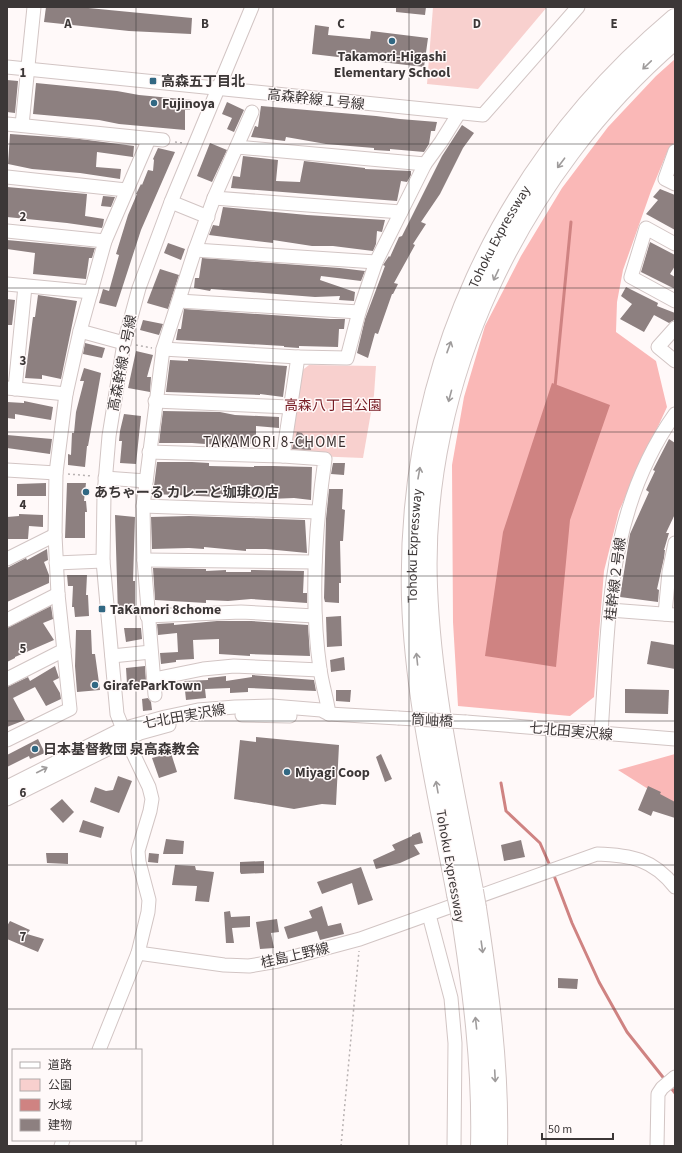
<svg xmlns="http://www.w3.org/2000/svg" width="682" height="1153" font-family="'Source Sans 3','Noto Sans JP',sans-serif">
<rect width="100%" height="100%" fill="#fff9f9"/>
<g fill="#f8d0ce">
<path d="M433,7H547L478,89L427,84Z"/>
<path d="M309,365L376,366L374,395L363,458L288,455L300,372Z"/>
</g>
<g fill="#fab8b7">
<path d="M675,59V142L668,150L651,191L623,270L617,302L616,332L656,361L667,407L619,511L604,571L594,697L570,716L458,706L453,622L452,465L464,397L485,326L521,256L562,188L608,127L656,76Z"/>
<path d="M675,754V806L618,770Z"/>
</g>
<path fill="#cf8382" d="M552,383L610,405L570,520L556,667L485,656L503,532Z"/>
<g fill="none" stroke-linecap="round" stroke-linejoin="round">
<g stroke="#cf8382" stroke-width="3">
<path d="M555,387L571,222"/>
<path d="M501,783L506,811L540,843L551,868"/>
<path d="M553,873L572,923L599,982L627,1032L666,1081"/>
<path d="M669,1085L675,1093"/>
</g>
</g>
<g fill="#8d8080">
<path d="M46,7H78L192,18L191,34L129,31L44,22Z"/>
<path d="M396,7H426L425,15L396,12Z"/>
<path d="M315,25L329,27L328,35L370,39L371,31L428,38L424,67L312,54Z"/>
<path d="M7,80L18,81L15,113L7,112Z"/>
<path d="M36,83L117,91L139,95L192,100L190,110H185V130L119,124L99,120L33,114Z"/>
<path d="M227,102L244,110L234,132L227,129L232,118L222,114Z"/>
<path d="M261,106L376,116L400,119L437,122L435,131H431L429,144L424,152L390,149V151L374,150V148L326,144L286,137L285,141L251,137L255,126L258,127Z"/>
<path d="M462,125L474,133L463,148L440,194L421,222L426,224L413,244L415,245L394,283L398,284L393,294H392L378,334L375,333L368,358L357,353L365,319L385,266L383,265L389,256L390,257L399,237L402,236L442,156Z"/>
<path d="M10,134L80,139L134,146L133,157L97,152L96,167L121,169L120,179L80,173L32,169L8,164Z"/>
<path d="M210,143L227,150L212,182L197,176Z"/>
<path d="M158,148L175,152L141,230L116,307L99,303L103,289L109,291L119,255L116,254L128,215L137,194H136L141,184L142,185L148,170L153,171L154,160L153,159Z"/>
<path d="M243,156L278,160L276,181L300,182L304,161L365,168V169L411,171V175L407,182L401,181L397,201L231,188L233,176L240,177Z"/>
<path d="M7,187L87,194L85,216L104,219L103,225L102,228L67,223L7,217Z"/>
<path d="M660,189L675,195V230L646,214L658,200L653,197Z"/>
<path d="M103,196L115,197L111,207L101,206Z"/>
<path d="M223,207L307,215L385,220L382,232L377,231L376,244L373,251L333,246H312L273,240V243L209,235L213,225L219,226Z"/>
<path d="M7,240L95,248L92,258H89L86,279L33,274L35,253L7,249Z"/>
<path d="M650,242L675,255V266L670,274L675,277V289L641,272Z"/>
<path d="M168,243L185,249L181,260L164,253Z"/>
<path d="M202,258L340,268L365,271L361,281L321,276L320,280L355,292L354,301L339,300L340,296L315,297L211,289L210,291L194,288L195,278H199Z"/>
<path d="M160,269L179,275L168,309L147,303Z"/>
<path d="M626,287L658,303L657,306L675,313L674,320L669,323L654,315L644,332L620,319L632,304L621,296Z"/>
<path d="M38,295L77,301L61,379L42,375V379L25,378L33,317H35Z"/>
<path d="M7,299L15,300L12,325H7Z"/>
<path d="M184,309L330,319H345L344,329H339L338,347L299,346V348L284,347V346L176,340L178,329H181Z"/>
<path d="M143,320L163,324L159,335L140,330Z"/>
<path d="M85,343L105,348L102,358L83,354Z"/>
<path d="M136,351L153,355L147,377H151L150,392L128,388Z"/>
<path d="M188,359L287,366L283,397L260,394V395L166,392L170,360L188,361Z"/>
<path d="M84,368L101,373L88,446H87L85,467L68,465V454L71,455L72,433H74L76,412L84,381H80Z"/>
<path d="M24,401L53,407L51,420L15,414V419L7,418V402L24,403Z"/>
<path d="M163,411L220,412L235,415L279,417V428L256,426V444L232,443V446L192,443H159Z"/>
<path d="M124,414L141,416L136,464L120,463L122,441H119L120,431Z"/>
<path d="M297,432L302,433L306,439H312L311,450L292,449Z"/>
<path d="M7,435L52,439L50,454L7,448Z"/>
<path d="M669,439L675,443V514L666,533H669L664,550H665L664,558L657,589L659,590L658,602L620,597L630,534L649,492L646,490L655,471L653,470Z"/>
<path d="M157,462H192L209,463V466L254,467V466H273L312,467L311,500L294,498L269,499L153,494Z"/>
<path d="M333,463H345L344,475L331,474Z"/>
<path d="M46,483V496H17V484Z"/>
<path d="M67,483H86L84,501H86L87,512H85V538H65Z"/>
<path d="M329,489H343L342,509L345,510L343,541H340L341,583H339V603L325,602L324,598L326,519Z"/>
<path d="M19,514L43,515V527L29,526L28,539H7V517L19,516Z"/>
<path d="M115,515L135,517L133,581H135V614L118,615Z"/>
<path d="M189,516L305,520L307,553L266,549H246V551L204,547V549L189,548L152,549L151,517Z"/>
<path d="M47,549L48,560L44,562L49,575V583L7,602V568L26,558L27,560Z"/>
<path d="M153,568L206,569V571L226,570V572H251V570L304,571L303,593H307V603L251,599L228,601L206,600V603L155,600Z"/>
<path d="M67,575H87L86,595H88L89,616L75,617L74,607H72L73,586H68Z"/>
<path d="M51,606L53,619L43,623L54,640L15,657V658L7,662V628Z"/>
<path d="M341,616L342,646L327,647L326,617Z"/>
<path d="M217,621H251L308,625L310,656L250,654V656L219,654V639L193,640L194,659L176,660V662L161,664L160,653L178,652L177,633L158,635L157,624L174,623V625Z"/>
<path d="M124,628H141L142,639L126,642Z"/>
<path d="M76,630H91L92,654H95L100,690L77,692L75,666Z"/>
<path d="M651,641L675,645V669L647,664Z"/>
<path d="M344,657L345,670L331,672L330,660Z"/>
<path d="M55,666L59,678L53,681L60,693L61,699L46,706L35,687L13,698L25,720L7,727V687L28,677L30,681Z"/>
<path d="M145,666L146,682L127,684L126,668Z"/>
<path d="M252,675L314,680L316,691L248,688V692L230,693V688L205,689L206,698L186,700L184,681L208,680V678L226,676V681L252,677Z"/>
<path d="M625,689L669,690L668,714L625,713Z"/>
<path d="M336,690H351L350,702L336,701Z"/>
<path d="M148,698L151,702L152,710L143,711L142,699Z"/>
<path d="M256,737L339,745L336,805L322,804L294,809L234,799L240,740L256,742Z"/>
<path d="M38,739L45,753L30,759L29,756L7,767V755Z"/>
<path d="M171,753L177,772L159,778L152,758Z"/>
<path d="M381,754L392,779L385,782L376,757Z"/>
<path d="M118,776L132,781L119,813L90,802L95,787L106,791L113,790Z"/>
<path d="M648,786L661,792L660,794L675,802V818L653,811L651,816L638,810Z"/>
<path d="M62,799L74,812L63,823L50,809Z"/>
<path d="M83,820L104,827L101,838L79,832Z"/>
<path d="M420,832L423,843L414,845L420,854L400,863L376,869L373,860L395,850L392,845L412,836V835Z"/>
<path d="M166,839L184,841L183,854H163Z"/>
<path d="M521,840L525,857L504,861L501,845Z"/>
<path d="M46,853H68V864L47,863Z"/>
<path d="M149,853L159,854L158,863L148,862Z"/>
<path d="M264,861V873L241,874L240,872V862Z"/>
<path d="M175,865L195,866L196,870L214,872L209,902L195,901L197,886L172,885Z"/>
<path d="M361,867L373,900L358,905L352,883L322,894L317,882Z"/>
<path d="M322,906L328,926L341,923L344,934L320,940L317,931L288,939L284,927L312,918L309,911Z"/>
<path d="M230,911L231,917L250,916V927L232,928L234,943H226L224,912Z"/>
<path d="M277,919L279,932L271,933L274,948L260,949L256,922Z"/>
<path d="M10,921L30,930L27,934L44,939L38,952L7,939V926Z"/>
<path d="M558,978L578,979L577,989L558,988Z"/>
</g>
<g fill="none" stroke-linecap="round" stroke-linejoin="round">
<defs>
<g id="minor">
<path d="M7,67L483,115L578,7"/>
<path d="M7,124L163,140"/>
<path d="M22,125L34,7"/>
<path d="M237,147L425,164"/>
<path d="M675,151L665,179L675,184"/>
<path d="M7,177L126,190"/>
<path d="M214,198L401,212"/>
<path d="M171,202L208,217"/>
<path d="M7,231L105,241"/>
<path d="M675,244L646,228L631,277L675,301"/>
<path d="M195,250L376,262"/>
<path d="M7,284L91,292"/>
<path d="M179,301L359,312"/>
<path d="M675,328L658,347L675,361"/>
<path d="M80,331L124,343"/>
<path d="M163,349L298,357"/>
<path d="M7,388L66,394"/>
<path d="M15,389L25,286"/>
<path d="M155,401L289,407"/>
<path d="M149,452L283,456"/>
<path d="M7,470L56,473"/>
<path d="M105,478L146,481"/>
<path d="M143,506L317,512"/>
<path d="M7,559L55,535"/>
<path d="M144,560L315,562"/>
<path d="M56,563L103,561"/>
<path d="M610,610L675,615"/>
<path d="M665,614L669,572L675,543"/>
<path d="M147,616L241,612L315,616"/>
<path d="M7,620L58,594"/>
<path d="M112,656L151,652"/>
<path d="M7,679L64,650"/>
<path d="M154,679L203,669L234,666L320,670"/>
<path d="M155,695L144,560L143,506L163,349L195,250L214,198L252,112"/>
<path d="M329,714C327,699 322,684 320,669C310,599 315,528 325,459L283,456L298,357L347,358L359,312L376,262L425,164L441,142L459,113"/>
<path d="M242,715L290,716"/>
<path d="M466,722L675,739"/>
<path d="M601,733C609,619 606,511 675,414"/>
<path d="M7,740L70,709L58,594L55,535L56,473L66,394L80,331L105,241L149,139"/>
<path d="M7,787L122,729L165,717L198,710L235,707L272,706L321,710L329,714L398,718"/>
<path d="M7,799L140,733L169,725"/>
<path d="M429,915L451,998L455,1043L454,1146"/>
<path d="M138,953L148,912L149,900L139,862L138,851L150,811L152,799L149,787L131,749L117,714L103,561L104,495L109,436L124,343L139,288L171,202L252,7"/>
<path d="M99,1050L138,953L224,965L249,966L278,961L360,939L597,854C631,855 653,859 675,887"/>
<path d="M61,1146L63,1140"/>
<path d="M657,1146L658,1094L662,1088L675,1077"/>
</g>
<g id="highway">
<path d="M473,891C454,790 431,690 427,587C419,380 520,172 675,39"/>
<path id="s1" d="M457,894C439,797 415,698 412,599C406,371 501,166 675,19"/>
<path d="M476,908C488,987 499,1066 497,1146"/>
<path d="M461,912C473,990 483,1067 481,1146"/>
</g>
</defs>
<use href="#minor" stroke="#d2c5c4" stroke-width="15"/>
<use href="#highway" stroke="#d2c5c4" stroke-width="22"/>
<g stroke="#b7b1b1" stroke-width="1.5" stroke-dasharray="2 3" stroke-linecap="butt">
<path d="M175,142L183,143"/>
<path d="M136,345L152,348"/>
<path d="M68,474L92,476"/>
<path d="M341,1146L359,951"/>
</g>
<use href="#minor" stroke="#fff" stroke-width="13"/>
<use href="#highway" stroke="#fff" stroke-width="20"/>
<defs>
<path id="minor-bridge" d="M398,718L466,722"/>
<g id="highway-bridge">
<path d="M473,891L476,908"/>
<path d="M457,894L461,912"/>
</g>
</defs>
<use href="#minor-bridge" stroke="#d2c5c4" stroke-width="15" stroke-linecap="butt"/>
<use href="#highway-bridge" stroke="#d2c5c4" stroke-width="22" stroke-linecap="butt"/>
<use href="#minor-bridge" stroke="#fff" stroke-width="13"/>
<use href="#highway-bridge" stroke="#fff" stroke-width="20"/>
</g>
<defs><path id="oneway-shaft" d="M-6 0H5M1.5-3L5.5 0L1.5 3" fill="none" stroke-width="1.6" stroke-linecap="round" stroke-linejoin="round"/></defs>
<g stroke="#9e9b9b">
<use href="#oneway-shaft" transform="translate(647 65) rotate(136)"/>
<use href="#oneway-shaft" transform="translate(561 163) rotate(127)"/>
<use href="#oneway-shaft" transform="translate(496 275) rotate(115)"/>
<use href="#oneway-shaft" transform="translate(449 347) rotate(-70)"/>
<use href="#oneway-shaft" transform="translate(450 396) rotate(105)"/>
<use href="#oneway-shaft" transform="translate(419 473) rotate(-80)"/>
<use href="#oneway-shaft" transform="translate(417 659) rotate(-96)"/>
<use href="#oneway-shaft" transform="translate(42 770) rotate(-27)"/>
<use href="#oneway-shaft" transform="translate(437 787) rotate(-100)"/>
<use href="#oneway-shaft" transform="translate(482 947) rotate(82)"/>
<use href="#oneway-shaft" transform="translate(476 1023) rotate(-96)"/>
<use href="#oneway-shaft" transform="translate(495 1076) rotate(87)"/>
</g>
<path fill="none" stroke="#3c3737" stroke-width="1" stroke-opacity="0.55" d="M136,7V1050M273,7V1146M409,7V1146M546,7V1146M7,144H675M7,288H675M7,432H675M7,576H675M7,721H675M7,865H675M7,1009H675M136,1140V1146"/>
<g fill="#316883" stroke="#fff9f9" stroke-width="1.5">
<circle cx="392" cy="41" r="4"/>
<rect x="149" y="77" width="8" height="8" rx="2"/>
<circle cx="154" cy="103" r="4"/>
<circle cx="86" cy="492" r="4"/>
<rect x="98" y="605" width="8" height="8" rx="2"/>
<circle cx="95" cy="685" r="4"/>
<circle cx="35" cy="749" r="4"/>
<circle cx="287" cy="772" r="4"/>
</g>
<g text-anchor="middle" stroke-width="3" stroke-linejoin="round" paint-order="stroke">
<g font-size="14" font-weight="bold" fill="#3c3737" stroke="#fff9f9" text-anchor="start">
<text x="392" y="61" text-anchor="middle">Takamori-Higashi<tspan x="392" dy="16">Elementary School</tspan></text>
<text x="161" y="86">高森五丁目北</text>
<text x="162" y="108">Fujinoya</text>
<text x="94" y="497">あちゃーる カレーと珈琲の店</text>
<text x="110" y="614">TaKamori 8chome</text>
<text x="103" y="690">GirafeParkTown</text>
<text x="43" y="754">日本基督教団 泉高森教会</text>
<text x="295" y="777">Miyagi Coop</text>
</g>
<g font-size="14" fill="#3c3737" stroke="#fff9f9">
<text transform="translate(316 99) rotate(6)" y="5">高森幹線１号線</text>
<text dy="5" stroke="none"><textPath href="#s1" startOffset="676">Tohoku Expressway</textPath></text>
<text transform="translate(122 363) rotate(-79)" y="5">高森幹線３号線</text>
<text dy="5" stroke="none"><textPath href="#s1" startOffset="352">Tohoku Expressway</textPath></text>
<text transform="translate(615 579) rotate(-83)" y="5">桂幹線２号線</text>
<text transform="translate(184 716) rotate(-10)" y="5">七北田実沢線</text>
<text transform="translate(432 720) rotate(3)" y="5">筒岫橋</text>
<text transform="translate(571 731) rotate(5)" y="5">七北田実沢線</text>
<text transform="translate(451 866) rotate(80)" y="5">Tohoku Expressway</text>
<text transform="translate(295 955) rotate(-13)" y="5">桂島上野線</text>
</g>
<g font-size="14" fill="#771c24" stroke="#fff9f9">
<text x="333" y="410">高森八丁目公園</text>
</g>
<g font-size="15" letter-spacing="1" fill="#3a302f" stroke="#fff9f9">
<text x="275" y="447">TAKAMORI 8-CHOME</text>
</g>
</g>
<g font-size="13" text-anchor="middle" font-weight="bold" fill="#3c3737" stroke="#fff9f9" stroke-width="3" stroke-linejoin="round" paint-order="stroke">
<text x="68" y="28">A</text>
<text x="205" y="28">B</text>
<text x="341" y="28">C</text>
<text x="477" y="28">D</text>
<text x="614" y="28">E</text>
<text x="23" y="77">1</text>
<text x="23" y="221">2</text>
<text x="23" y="365">3</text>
<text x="23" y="509">4</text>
<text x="23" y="653">5</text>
<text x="23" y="797">6</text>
<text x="23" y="941">7</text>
</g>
<rect width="682" height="1153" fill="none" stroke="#3c3737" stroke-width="16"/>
<rect x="12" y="1049" width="130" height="92" fill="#fff9f9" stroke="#b1abab"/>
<rect x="20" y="1062" width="20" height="6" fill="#ffffff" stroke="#b1abab"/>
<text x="48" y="1069" font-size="12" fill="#3c3737">道路</text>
<rect x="20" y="1079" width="20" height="12" fill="#f8d0ce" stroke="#b1abab"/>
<text x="48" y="1089" font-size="12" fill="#3c3737">公園</text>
<rect x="20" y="1099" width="20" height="12" fill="#cf8382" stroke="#b1abab"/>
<text x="48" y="1109" font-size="12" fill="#3c3737">水域</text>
<rect x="20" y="1119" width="20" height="12" fill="#8d8080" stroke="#b1abab"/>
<text x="48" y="1129" font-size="12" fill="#3c3737">建物</text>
<path d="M542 1133v6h71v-6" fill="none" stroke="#3c3737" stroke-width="2"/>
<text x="548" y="1133" font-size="12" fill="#3c3737" stroke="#fff9f9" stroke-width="3" paint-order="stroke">50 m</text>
</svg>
